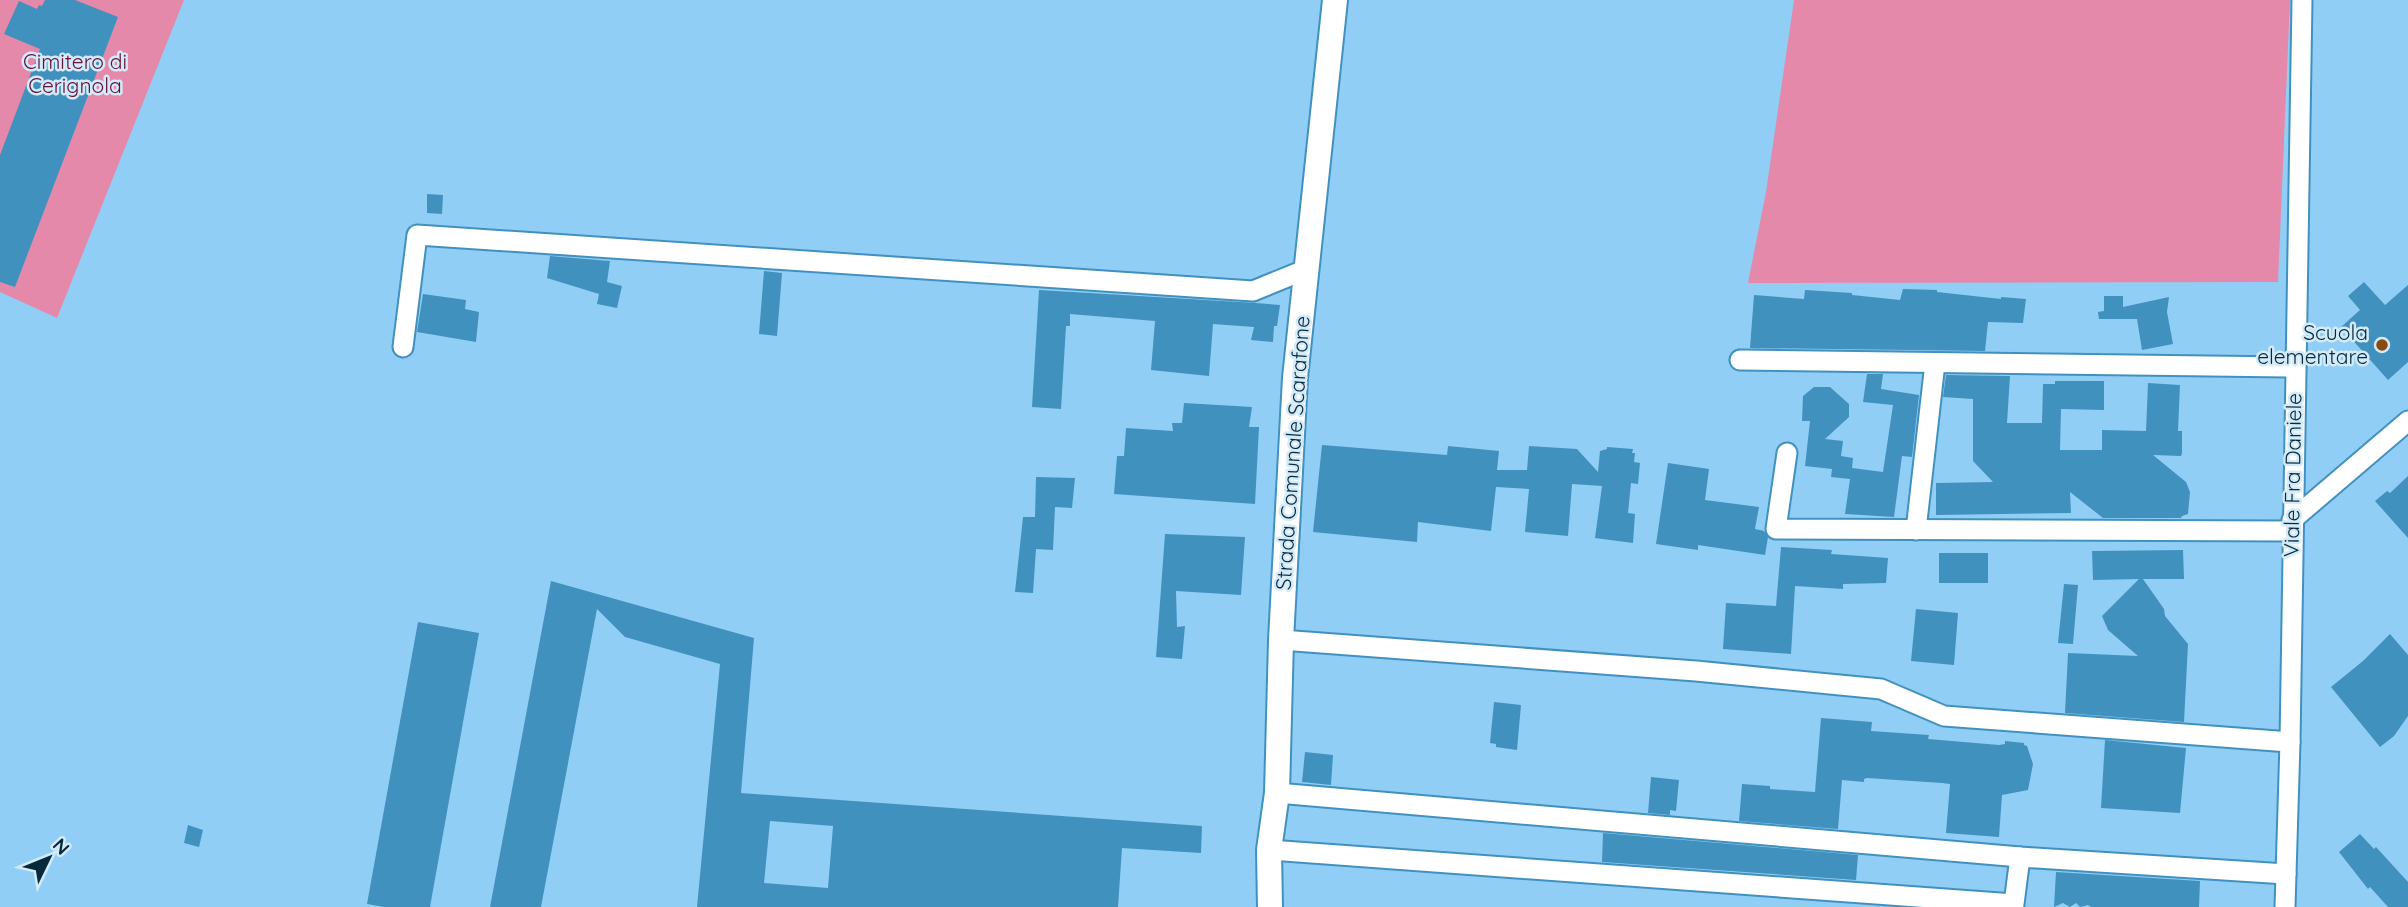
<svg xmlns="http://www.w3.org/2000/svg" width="2408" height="907" font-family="Quicksand,sans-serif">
<rect width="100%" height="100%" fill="#91cef6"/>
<g fill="#e489aa">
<path d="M0,0H184L57,318L0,292Z"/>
<path d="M1794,0H2290L2278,282L1748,283L1766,192Z"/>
</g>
<g fill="#4191bf" fill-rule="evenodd">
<path d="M45,0H75L118,17L15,287L0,282V155L40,49L4,34L19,1L37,9L39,5L42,6Z"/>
<path d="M427,194L443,195L442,214L427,213Z"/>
<path d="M550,256L610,261L607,282L622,286L617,308L597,304L599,294L547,278Z"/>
<path d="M764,271L782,273L777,336L759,334Z"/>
<path d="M2364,282L2385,305L2408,285V362L2388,380L2341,327L2360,310L2348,296Z"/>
<path d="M1903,289L1937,290V292L2001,299V297L2026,299L2023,323L1988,322L1985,351L1750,348L1754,295L1804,299L1805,290L1852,293V295L1900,300Z"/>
<path d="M1039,290L1256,303L1280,305L1277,326H1274L1273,342L1251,340L1254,327L1213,324L1209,376L1151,370L1155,321L1070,314V326H1066L1061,409L1032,407Z"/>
<path d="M423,294L466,300L465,309L479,312L476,342L417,332Z"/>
<path d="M2104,296H2123V307L2169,297L2167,312L2173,344L2142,350L2137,319H2099L2098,312L2104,311Z"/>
<path d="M1867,374H1883L1881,389L1919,395L1912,457L1902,456L1894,517L1845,514L1850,479L1831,477L1832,469L1805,466L1810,421H1802L1803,396L1814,387H1830L1849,404V417L1825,439L1843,441L1841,456L1853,458L1852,468L1883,472L1893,405L1863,402Z"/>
<path d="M1946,375L2010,376L2007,423H2042L2043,384H2055V381H2104V410L2061,409L2060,450H2102V430L2146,431L2148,383L2180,385L2178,431H2182V453L2181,456L2153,455L2186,482L2190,492L2188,514L2182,516L2181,518H2103L2070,492L2071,513L1936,515V483L1993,482L1973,461V399L1943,397Z"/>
<path d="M1184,403L1252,407L1249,427H1259L1255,504L1114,494L1117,456H1124L1126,428L1173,431L1172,423H1182Z"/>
<path d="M1322,445L1447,455L1448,446L1499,451L1497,470H1527L1529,446L1577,449L1598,472L1600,451L1607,449V447L1633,449L1632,453H1635L1634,462L1640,463L1638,484L1631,483L1628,513L1635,514L1633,543L1595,538L1602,486L1572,484L1568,536L1525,532L1529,489L1496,487L1491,531L1418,522L1417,542L1313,532Z"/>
<path d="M1668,463L1709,469L1705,500L1759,507L1755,529L1764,531L1768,537L1765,555L1698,545V550L1656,544Z"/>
<path d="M2408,476V538L2375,501L2387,491L2390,493Z"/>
<path d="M1036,477L1075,478L1072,508L1055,507L1053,550L1036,549L1033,593L1015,592L1023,517H1035Z"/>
<path d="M1165,534L1245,537L1241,595L1176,591L1177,627L1185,626L1182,659L1156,657Z"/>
<path d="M1781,547L1832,550L1831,554L1888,558L1886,583L1843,584V589L1795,586L1791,654L1723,649L1726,603L1776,606Z"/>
<path d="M2183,550L2184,579H2143L2164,609L2165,616L2188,644L2184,722L2065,713L2068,653L2138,656L2108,630L2102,616L2139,579L2093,580L2092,551Z"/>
<rect x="1939" y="553" width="49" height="30"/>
<path d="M551,581L754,638L741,793L1202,826L1201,853L1122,848L1118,907H697L720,664L625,637L597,609L541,907H490ZM770,821L833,826L828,888L764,883Z"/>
<path d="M2064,584L2078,585L2073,644L2058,643Z"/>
<path d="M1916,609L1958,613L1954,665L1911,661Z"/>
<path d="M418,622L479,633L430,907H384L367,904Z"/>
<path d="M2390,634L2408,655V716L2394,736L2380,747L2331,687L2363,661Z"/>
<path d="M1494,702L1521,705L1517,750L1496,747V744L1490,743Z"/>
<path d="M1821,718L1872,722L1871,731L1929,735L1928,739L1999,745L2005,744V741L2024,743V745L2027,746L2033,764L2028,790L2002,795L1999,837L1946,833L1950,784L1942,783L1867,778L1864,779V782L1842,780L1838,829L1739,821L1742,784L1770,786V789L1815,792Z"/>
<path d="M2105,740L2186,748L2180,813L2101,808Z"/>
<path d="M1305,752L1333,755L1331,785L1302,782Z"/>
<path d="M1651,777L1679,780L1676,811L1670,810V815L1648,813Z"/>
<path d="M188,825L203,830L199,847L184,843Z"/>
<path d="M1603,833L1858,855L1856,880L1602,862Z"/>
<path d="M2360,834L2374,849L2376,847L2408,882V907H2388L2370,887L2368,889L2339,852Z"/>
<path d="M2056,872L2200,881L2199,907H2091L2088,905L2080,907L2076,903L2070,907L2063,903L2054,907Z"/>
</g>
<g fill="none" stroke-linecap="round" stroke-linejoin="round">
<defs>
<g id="minor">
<path d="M403,347L417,235L1253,291L1307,269"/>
<path d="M1740,360L2295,367"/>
<path d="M1787,453L1776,529L2292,531"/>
<path d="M2292,520L2408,421"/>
<path d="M1916,530L1935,363"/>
<path d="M1281,640L1696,671L1881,689L1944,716L2290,742"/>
<path d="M1277,793L2020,857L2286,874"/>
<path d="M1269,850L2014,904L2020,857"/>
<path d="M2285,907L2290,742L2302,0"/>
</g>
<path id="tertiary" d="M1270,907L1269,850L1277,793L1281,640L1295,378L1335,0"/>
</defs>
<use href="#minor" stroke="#4191bf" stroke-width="23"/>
<use href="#tertiary" stroke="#4191bf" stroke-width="28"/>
<use href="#minor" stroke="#fff" stroke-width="19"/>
<use href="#tertiary" stroke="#fff" stroke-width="24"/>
</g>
<circle fill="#894a0e" stroke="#d3eaf9" stroke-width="2.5" cx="2382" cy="345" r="7"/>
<g text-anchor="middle" stroke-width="5" stroke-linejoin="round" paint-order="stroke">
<g font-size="21" fill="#661139" stroke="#d3eaf9">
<text x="75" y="69">Cimitero di<tspan x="75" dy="24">Cerignola</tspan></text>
</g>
<g font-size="21" fill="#062a3c" stroke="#d3eaf9" text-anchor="end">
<text x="2368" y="340">Scuola<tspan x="2368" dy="24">elementare</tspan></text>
</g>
<g font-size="21" fill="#062a3c" stroke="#d3eaf9">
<text transform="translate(1293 453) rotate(-86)" y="7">Strada Comunale Scarafone</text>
<text transform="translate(2293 475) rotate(-89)" y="7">Viale Fra Daniele</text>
</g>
</g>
<g transform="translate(49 858) rotate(47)" stroke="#d3eaf9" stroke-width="5" paint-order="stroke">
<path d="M0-5L12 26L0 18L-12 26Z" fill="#062a3c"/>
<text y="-10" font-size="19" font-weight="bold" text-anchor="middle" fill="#062a3c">N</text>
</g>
</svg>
